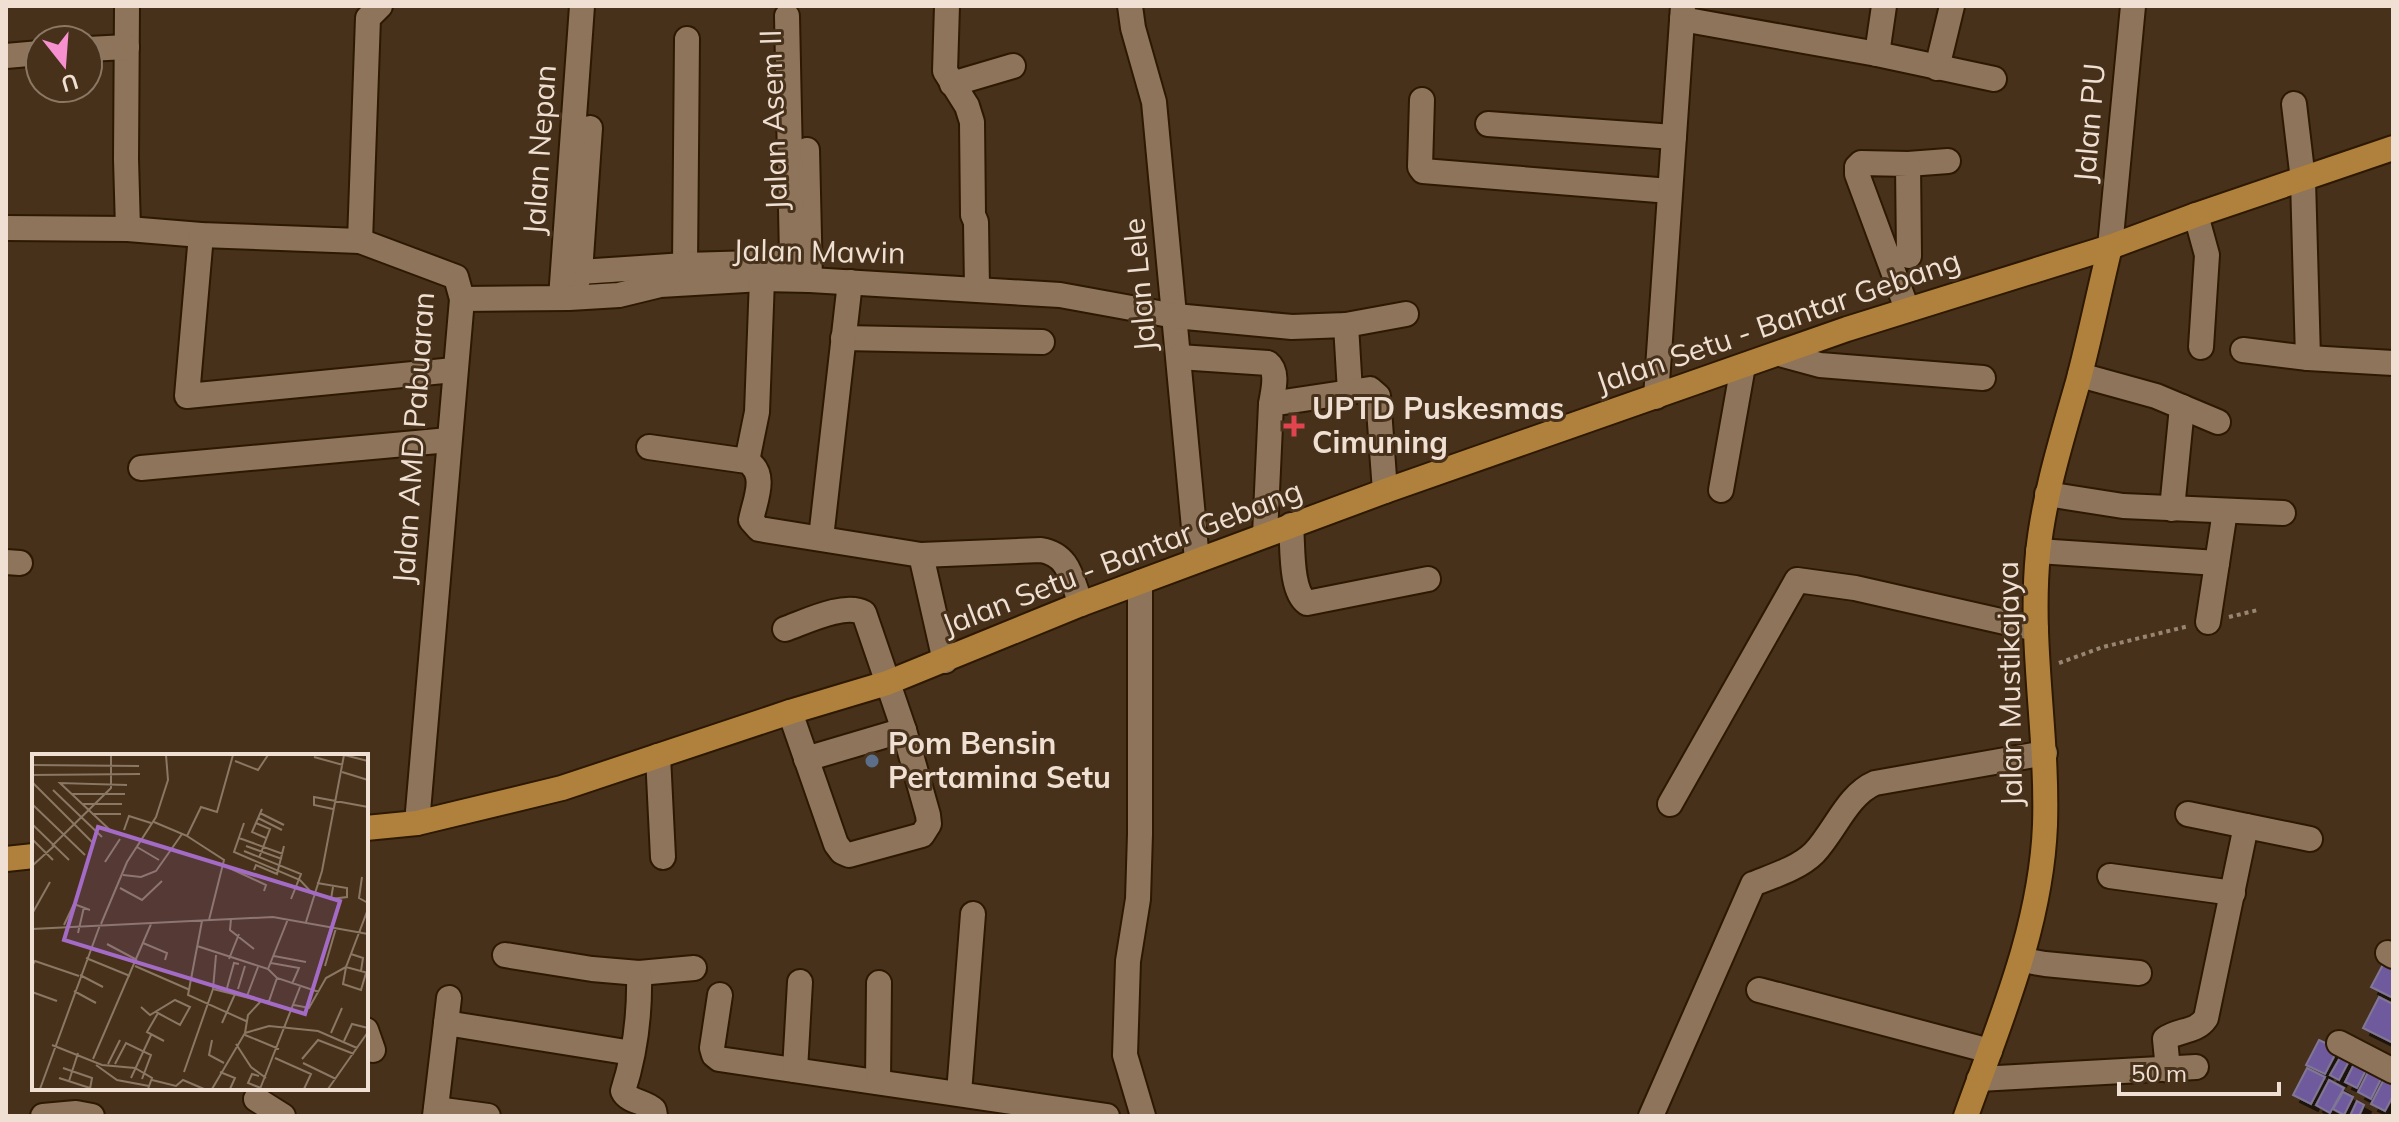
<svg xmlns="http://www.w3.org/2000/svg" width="2399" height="1122" font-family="Mulish,sans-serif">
<defs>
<filter id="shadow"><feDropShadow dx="7" dy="7" stdDeviation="0" flood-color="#0009"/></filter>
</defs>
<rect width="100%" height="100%" fill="#47311a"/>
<g fill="#6f5a9e" stroke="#807796" stroke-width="2" filter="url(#shadow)">
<path d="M2386,959L2393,963V998L2371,987Z"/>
<path d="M2379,997L2393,1004V1043L2363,1028Z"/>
<path d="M2319,1040L2338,1049L2325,1074L2306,1065Z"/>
<path d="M2341,1056L2349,1061L2339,1080L2330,1075Z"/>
<path d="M2355,1062L2367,1068L2357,1088L2345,1082Z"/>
<path d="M2307,1068L2325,1077L2311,1104L2293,1095Z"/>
<path d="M2370,1068L2383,1075L2371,1099L2358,1092Z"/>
<path d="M2384,1079L2393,1084V1096L2385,1111L2371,1104Z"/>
<path d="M2329,1080L2344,1088L2330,1113L2316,1105Z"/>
<path d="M2343,1092L2353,1097L2344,1115L2333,1109Z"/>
<path d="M2357,1101L2364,1105L2359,1116H2350Z"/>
</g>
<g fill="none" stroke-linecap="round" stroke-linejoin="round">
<defs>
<g id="minor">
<path d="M127,6L126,159L128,229"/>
<path d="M947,6L945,71L967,106L972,122L973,215L976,222L977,288"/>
<path d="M1130,6L1133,28L1154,102L1197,560"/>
<path d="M1682,19L1877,54L1994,79"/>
<path d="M88,49L127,47"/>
<path d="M1877,54L1884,6"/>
<path d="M6,56L40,53"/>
<path d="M1937,68L1952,6"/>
<path d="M952,84L1013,66"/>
<path d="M1422,100L1420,167L1423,171L1670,191"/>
<path d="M2294,104L2303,180L2308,358"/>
<path d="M1488,124L1674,137"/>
<path d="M807,150L810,280"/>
<path d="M1908,164L1948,161"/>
<path d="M2196,215L2207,255L2201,347"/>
<path d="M6,228L128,229L201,235L360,241L456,277L462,299L417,823"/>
<path d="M201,235L187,396L454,370"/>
<path d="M360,241L368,18L380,6"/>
<path d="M2110,247L2133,6"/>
<path d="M685,265L687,39"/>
<path d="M580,272L685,265L788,262L792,257L787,16"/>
<path d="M576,286L580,272L590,128"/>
<path d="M561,298L582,6"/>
<path d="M462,299L569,298L619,295L660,285L762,279L810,280L1060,295L1175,316L1292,327L1346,325L1406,314"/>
<path d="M1907,309L1857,174V167L1861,163L1908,164L1909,256"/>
<path d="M1346,325L1350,392"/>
<path d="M843,338L1042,342"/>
<path d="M2243,350L2308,358L2393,363"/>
<path d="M1780,354L1820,365L1983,378"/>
<path d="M1179,357L1268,363C1279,372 1273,391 1271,404"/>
<path d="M2080,375L2156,396L2218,422"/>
<path d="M1656,397L1683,6"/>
<path d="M649,447L747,461C768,474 755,500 751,520L759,529L921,555L945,661"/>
<path d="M747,461L757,412L762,279"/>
<path d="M141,468L449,440"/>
<path d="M1721,490L1743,366"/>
<path d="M2047,494L2123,506L2283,513"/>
<path d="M2172,509L2182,407"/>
<path d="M1291,525C1293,546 1290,591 1307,603L1428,579"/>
<path d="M1265,535L1271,404L1370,389L1378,396L1385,491"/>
<path d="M821,538L850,282"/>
<path d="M2038,551L2217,563"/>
<path d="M921,555L1041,550C1070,555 1071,579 1081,604"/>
<path d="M6,562L20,563"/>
<path d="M1140,582V834L1138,899L1128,961L1125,1055L1143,1116"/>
<path d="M2208,622L2225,511"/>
<path d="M785,629C805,622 845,602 864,613L904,730L928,815L929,824L922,835L849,855L842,852L836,844L790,712"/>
<path d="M658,756L663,857"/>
<path d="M806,759L904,730"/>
<path d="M1670,804L1797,580L1855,588L2036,629"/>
<path d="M2188,814L2310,839"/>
<path d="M2110,876L2233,893"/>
<path d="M2388,953L2393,956"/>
<path d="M505,955L592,969L639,973L694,968"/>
<path d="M2022,960L2045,964L2139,973"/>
<path d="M639,973C640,1013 635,1054 623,1091C628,1102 645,1101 654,1110L655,1116"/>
<path d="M1759,990L1990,1051"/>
<path d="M720,995L712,1048L714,1055L719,1059L1107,1116"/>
<path d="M446,1023L632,1053"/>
<path d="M366,1030L373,1050"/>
<path d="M2339,1043L2393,1071"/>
<path d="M795,1070L800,982"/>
<path d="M2168,1070L2165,1039C2179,1029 2196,1033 2206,1018L2246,826"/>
<path d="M1979,1079L2196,1067"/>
<path d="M878,1082L879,983"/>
<path d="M959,1093L973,914"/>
<path d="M256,1099L283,1116"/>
<path d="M436,1109L488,1116"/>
<path d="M43,1116L76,1113L92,1116"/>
<path d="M435,1116L449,998"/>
<path d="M1651,1116L1753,884C1773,876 1799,868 1814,853C1835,831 1847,795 1875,783L2045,753"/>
</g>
<g id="major">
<path d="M366,828L417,823L562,788L790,712L887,683L1081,604L1385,491L1847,329L2110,247L2196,215L2393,148"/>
<path d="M6,859L34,856"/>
<path d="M1966,1116C2000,1021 2041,927 2045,825C2048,734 2029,644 2038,553C2044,495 2062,438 2078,382C2090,337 2099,292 2110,247"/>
</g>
</defs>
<use href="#minor" stroke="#2d1802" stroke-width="28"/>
<use href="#major" stroke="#2d1802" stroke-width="28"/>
<g stroke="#988674" stroke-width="4" stroke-dasharray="4 4" stroke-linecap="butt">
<path d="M2229,617L2258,610"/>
<path d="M2059,663L2103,647L2189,626"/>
</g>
<use href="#minor" stroke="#8d745b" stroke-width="24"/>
<use href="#major" stroke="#b0813c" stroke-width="24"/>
</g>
<path fill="#e0444e" stroke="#47311a" stroke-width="3" d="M1290 414h8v8h8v8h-8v8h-8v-8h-8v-8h8z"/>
<circle fill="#5c6f8a" stroke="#47311a" stroke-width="3" cx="872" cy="761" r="8"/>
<g text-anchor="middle" stroke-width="6" stroke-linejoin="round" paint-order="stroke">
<g font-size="30" fill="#efe0d3" stroke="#47311a">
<text transform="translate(774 120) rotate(-92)" y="10">Jalan Asem II</text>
<text transform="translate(2090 123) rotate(-85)" y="10">Jalan PU</text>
<text transform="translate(540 150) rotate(-86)" y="10">Jalan Nepan</text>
<text transform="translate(819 252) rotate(1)" y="10">Jalan Mawin</text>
<text transform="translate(1140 285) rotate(-95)" y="10">Jalan Lele</text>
<text transform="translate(1778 322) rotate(-19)" y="10">Jalan Setu - Bantar Gebang</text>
<text transform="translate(414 438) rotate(-86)" y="10">Jalan AMD Pabuaran</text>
<text transform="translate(1122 558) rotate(-21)" y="10">Jalan Setu - Bantar Gebang</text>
<text transform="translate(2010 684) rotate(-91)" y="10">Jalan Mustikajaya</text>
</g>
<g font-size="30" font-weight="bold" fill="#efe0d3" stroke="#47311a" text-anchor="start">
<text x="1312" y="419">UPTD Puskesmas<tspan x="1312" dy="34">Cimuning</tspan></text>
<text x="888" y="754">Pom Bensin<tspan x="888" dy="34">Pertamina Setu</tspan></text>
</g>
</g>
<g transform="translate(32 754)">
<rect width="336" height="336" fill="#47311a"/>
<path fill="none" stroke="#8a7764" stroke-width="2" d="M5,1H53M312,1L336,7M282,3L311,11M203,7L226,16L236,1M0,11L107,12M310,18L336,26M0,21L108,20M0,28L62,90M21,36L70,83M39,40H93M0,50L53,101M51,50H90M230,55L220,78L234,84M301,55L282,51V43L336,53M228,59L252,71M60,60H89M226,64L250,76M122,68L155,82L169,53L185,58L201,1M212,69L202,98L268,126L281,140M224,69L238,75L227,104M0,70L37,106M92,76L97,62L119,69M79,77L28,29L95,31M155,82L192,106L177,166M207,84L251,100M0,85L21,106M20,92L79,34V1M214,92L250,105M105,93L127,106M212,97L269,120L259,145M73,108L88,85M0,112L22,92M193,112L234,131L232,137M222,116L224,111L245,120L252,92M91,121L109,123L124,117L150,80M330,123L327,144L336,149M285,129L315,134V143L299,145L301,133M88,134L110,146L130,127M0,160L18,128M199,165L198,176L222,195M170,167L156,241L214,267M274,168L290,117L312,1M69,170L95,108L124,63L136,26L134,1M32,171L42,150L58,156M0,175L241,163L336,180M46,179L52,153M111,189L135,199L133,206M75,190L105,206M165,192L236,215M319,200L331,204L329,217M242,202L274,208M54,204L98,222M197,205L207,180M239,209L267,214L260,230M0,212L3,207L47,222M103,212L158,236M293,212L304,174M236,215L245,224L287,238M236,215L256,165M334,219L329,236L311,230L314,213L336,219M48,221L71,233M195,234L202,209L207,210M181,235L229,247M181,235L184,201M206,235L213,212M42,237L64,249M0,238L25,247M215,242L226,213M262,251L277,254L294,224L314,213L336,155M109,253L118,261L143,246L158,253L148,271L124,258M126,259L115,278L132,287M190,269L203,240M213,279L237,272L286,277L325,294M299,279L310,254M213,281L247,295M180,286L177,301L192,309M312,287L320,270L336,274M204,290L219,313L234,324M20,291L70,311L103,314L120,324L116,335M243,304L279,320L272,335M61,305L119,170M270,305L286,286L322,300M271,309L304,325M76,310L88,286M83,310L94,289L119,301L110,325M64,311L85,326L117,332M31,314L60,324L58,335M152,318L181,235M188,318L203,324L198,335M227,322L220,320L216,329L229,334M27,324L58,334M99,324L119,281M120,326L144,332L151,326L172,335M37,327L46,299M8,335L68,171M180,335L213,279L216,261L229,247H237L245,224M228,335L268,233M296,335L336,278"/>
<path fill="#a46bc6" fill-opacity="0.15" stroke="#a46bc6" stroke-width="4" d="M66,73L308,147L273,260L32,186Z"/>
<rect width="336" height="336" fill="none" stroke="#efe0d3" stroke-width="4"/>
</g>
<rect width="2399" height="1122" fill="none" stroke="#efe0d3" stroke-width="16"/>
<g transform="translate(64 64) rotate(163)"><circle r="38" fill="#47311a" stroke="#8a7764" stroke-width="2"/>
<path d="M0-6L14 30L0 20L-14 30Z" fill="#f790ce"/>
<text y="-12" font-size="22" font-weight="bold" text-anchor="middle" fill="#efe0d3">U</text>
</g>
<path d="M2119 1082v12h160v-12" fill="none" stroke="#efe0d3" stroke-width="4"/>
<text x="2131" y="1082" font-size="24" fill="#efe0d3" stroke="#47311a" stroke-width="6" paint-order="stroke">50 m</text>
</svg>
